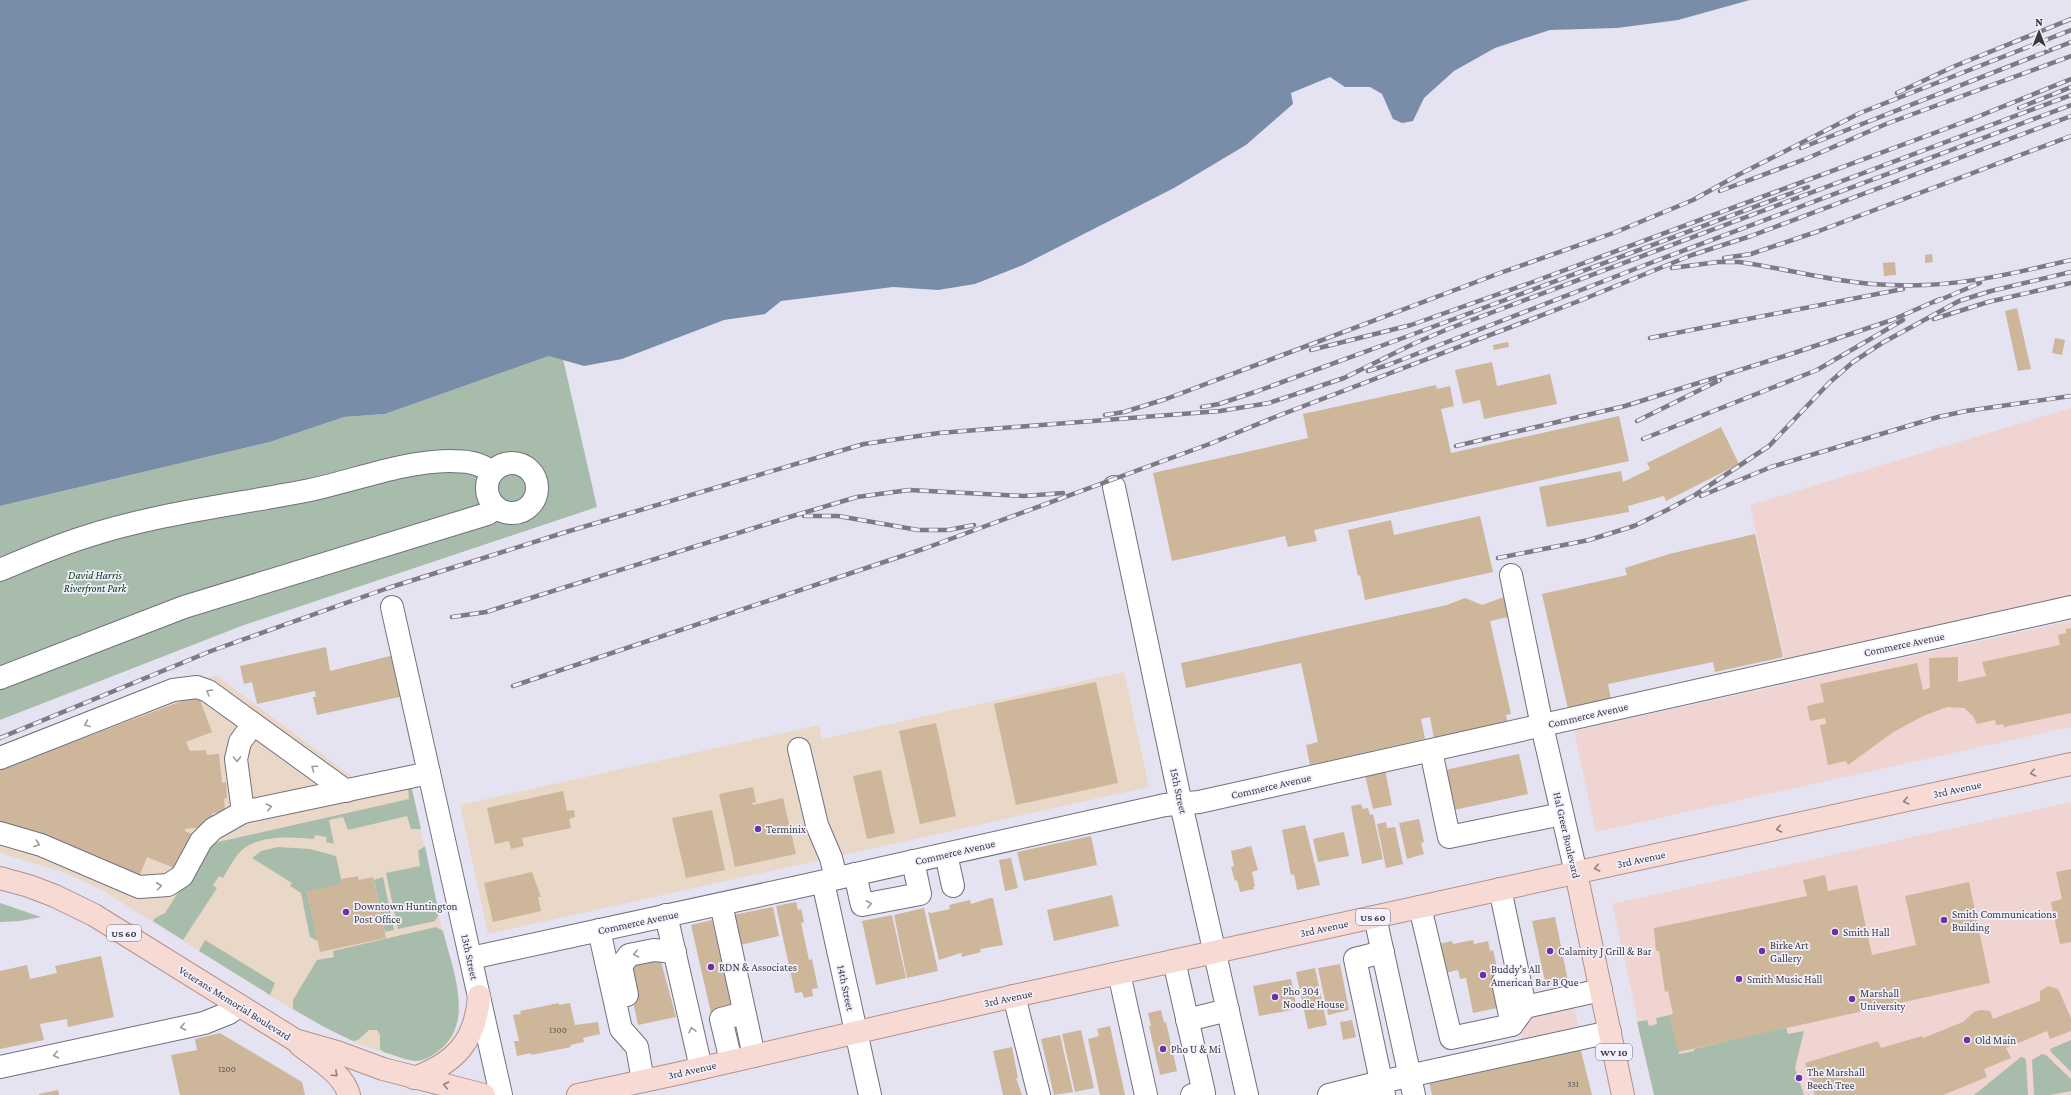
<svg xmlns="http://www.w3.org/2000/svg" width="2071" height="1095" font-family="'Crimson Pro',serif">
<rect width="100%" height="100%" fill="#e5e3f2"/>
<g fill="#e9d8c7">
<path d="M1124,672L1149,787L488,934L460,805L819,725L822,739Z"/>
<path d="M216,675L355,779L407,768L460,1012L454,1035L446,1046L432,1056L418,1060H405L353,1042L293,1010L102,890L66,873L0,853V761Z"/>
</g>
<g fill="#efd4d1">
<path d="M2071,408V599L1785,662L1750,505Z"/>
<path d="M2071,621V727L1596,832L1574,731Z"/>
<path d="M2071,802V1095H1655L1612,904Z"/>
<path d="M1574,1006L1580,1031L1523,1044L1517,1019Z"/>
</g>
<g fill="#a7bcab">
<path d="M549,356L563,359L597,507L244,625L0,720V506L270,442L344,417L385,414Z"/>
<path d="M411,785L421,829H411L407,816L348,830L343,817L329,820L334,844L326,842L327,837L315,835L314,839C291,837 258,834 240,852C233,859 228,870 223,878L219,876L213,885L217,888L183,940L153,921L155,918L165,913L209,844L409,799L408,787Z"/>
<path d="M425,846L439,914L435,921L398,929L386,873L420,866L418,851Z"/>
<path d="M278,847L310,849L336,856L342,884L307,892L318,941L310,937L301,893L290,886L292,883L252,858L261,851Z"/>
<path d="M383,877L394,930L385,932L374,880Z"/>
<path d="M0,903L41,917L20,921L0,922Z"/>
<path d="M436,927L443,931C452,968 476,1023 438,1051C432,1056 424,1061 416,1061C406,1060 394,1055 384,1052L380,1049V1035L377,1030H369L358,1040L353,1041L324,1027L293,1009V1000L317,960L334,957L333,951Z"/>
<path d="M205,940L275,983L270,995L199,951Z"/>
<path d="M1670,1015L1679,1054L1694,1051V1049L1786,1027L1788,1034L1804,1031L1795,1068L1804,1095H1654L1637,1022L1647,1020L1649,1026L1657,1024L1656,1018Z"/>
<path d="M2071,1040V1072L2051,1052L2050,1049Z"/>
<path d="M2042,1054L2046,1055L2071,1079V1091L2050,1095H2034L2032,1060Z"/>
<path d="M2021,1057L2025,1058L2026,1061L2028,1095H1974Z"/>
</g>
<path fill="#7a8da8" d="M0,0H1750L1678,20L1617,28L1550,30L1495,48L1454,71L1424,98L1413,121L1402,123L1393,119L1382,94L1370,87H1345L1330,77L1291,93L1293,104L1246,145L1174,188L1023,265L975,284L938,290L893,287L781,301L765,314L724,320L622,359L584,366L549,356L385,414L344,417L270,442L0,506Z"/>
<g fill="#cdb699">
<path d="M1932,254L1933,262L1925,263V255Z"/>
<path d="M1895,262L1896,275L1884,276L1883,263Z"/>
<path d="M2017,308L2031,369L2018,371L2005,311Z"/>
<path d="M2055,338L2065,340L2062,355L2052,353Z"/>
<path d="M1508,342L1509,347L1494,350L1493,345Z"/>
<path d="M1492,362L1497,386L1550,374L1557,404L1484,419L1480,400L1463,404L1455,370Z"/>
<path d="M1436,385L1437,389L1450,386L1454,406L1441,409L1451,453L1619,416L1629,461L1314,530L1317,541L1288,547L1285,536L1172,561L1153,473L1308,438L1303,414Z"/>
<path d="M1721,427L1739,464L1666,501L1664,496L1628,506L1629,512L1547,527L1539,487L1621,471L1623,482L1650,469L1647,463Z"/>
<path d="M1480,516L1493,572L1365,600L1360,575L1358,576L1348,530L1391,520L1394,535Z"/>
<path d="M1755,534L1783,657L1715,672L1713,662L1608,684L1611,699L1568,709L1542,594L1627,575L1625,568L1669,554Z"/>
<path d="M1504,597L1508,617L1490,621L1511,714L1506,715L1508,723L1434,739L1430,717L1421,719L1425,739L1310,765L1306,745L1318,742L1301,663L1186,688L1181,663L1447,605L1465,598L1482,605Z"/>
<path d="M2071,628V713L2004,727L2003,724L1996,725L1995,720L1977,724L1973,716L1964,708L1947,707L1923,716L1892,733L1848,765L1846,761L1828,765L1820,725L1826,724L1825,718L1810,721L1807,706L1824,702L1820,684L1917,663L1923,690L1930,688L1929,658L1958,657V682L1986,676L1982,662L2060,645L2058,635L2066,633V629Z"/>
<path d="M326,647L330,671L394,655L404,696L317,715L313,697H316L315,691L257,704L252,682L244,684L240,666Z"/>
<path d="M1096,682L1118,783L1016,805L994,704Z"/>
<path d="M198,695L212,732L186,742L190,751L206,750L207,755L219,754L222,783L226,782L227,798L224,799L225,812L212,813L213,820H205L206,827L185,829V831L194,835L179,870L147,857L138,880L0,826V770L41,754L40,749L58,742L60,747Z"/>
<path d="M936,723L956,816L920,824L899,731Z"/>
<path d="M1519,754L1528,794L1454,810L1445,770Z"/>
<path d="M881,770L895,833L867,839L853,776Z"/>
<path d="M1385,770L1392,805L1373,809L1365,775Z"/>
<path d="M753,787L756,802L752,803L753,805L783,798L796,854L735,867L719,794Z"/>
<path d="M563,791L567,811L574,810L575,817L569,819L571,828L522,838L524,846L511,849L509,841L495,844L487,808Z"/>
<path d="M1361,804L1363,809L1368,808L1370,815L1373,814L1383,859L1362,864L1351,806Z"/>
<path d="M712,810L725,870L686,878L672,818Z"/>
<path d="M1419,819L1424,842L1421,843L1424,854L1407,859L1399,823Z"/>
<path d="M1386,822L1387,828L1395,827L1403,864L1386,868L1377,824Z"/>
<path d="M1305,825L1320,885L1297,890L1294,874L1291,875L1282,830Z"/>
<path d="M1344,832L1349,856L1318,862L1313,839Z"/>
<path d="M1091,836L1097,865L1024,881L1017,852Z"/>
<path d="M1251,846L1258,870L1252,872L1255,886L1253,887L1254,889L1240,892L1237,880L1235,881L1231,867L1234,866L1231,851Z"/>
<path d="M1011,858L1018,888L1005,891L999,860Z"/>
<path d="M2071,869V942L2060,944L2051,902L2062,899L2056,872Z"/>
<path d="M532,872L541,897H538L541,911L493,922L484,883Z"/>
<path d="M1825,875L1828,891L1857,885L1872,955L1916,945L1905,896L1969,882L1990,983L1678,1052L1670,1015L1673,1014L1668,991L1665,992L1659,951H1656L1654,928L1807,896L1803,880Z"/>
<path d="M358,876L359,880L373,877L386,938L320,952L307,891L342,884L341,879Z"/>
<path d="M1112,895L1119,926L1054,941L1047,910Z"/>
<path d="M990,898H993L1003,945L980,949L981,952L962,957L961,953L939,960L928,912L931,913L950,909L949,905L970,900L971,904Z"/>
<path d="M796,902L798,910L801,909L804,922L801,923L809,960L812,959L818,988L812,989L813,996L804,998L802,992L795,993L776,906Z"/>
<path d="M773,907L779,936L740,945L733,915Z"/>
<path d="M924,908L938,971L907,978L894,915Z"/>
<path d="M892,915L906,978L876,985L862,921Z"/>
<path d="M1555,917L1568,981L1546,986L1532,921Z"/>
<path d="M712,920L732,1008L711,1013L691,925Z"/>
<path d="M1473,940L1474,944L1488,941L1490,951L1493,950L1498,972L1506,970L1508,981L1502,1007L1473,1013L1466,978L1460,979L1458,970L1445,973L1439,944L1452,941L1453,944Z"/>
<path d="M101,956L114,1017L68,1027L67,1019L40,1024L44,1040L0,1049V971L27,965L30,979L57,973L55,966Z"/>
<path d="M660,958L676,1017L638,1025L632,997L629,965Z"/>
<path d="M1340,964L1349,1010L1328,1015L1318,968Z"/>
<path d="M1315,968L1327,1025L1308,1029L1296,972Z"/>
<path d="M1291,979L1297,1009L1259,1016L1253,986Z"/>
<path d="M2048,986L2058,989L2060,993L2071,1018V1031L2050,1039L2047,1031L2006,1048L2011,1058L1984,1069L1987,1077L1943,1095H1815L1805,1063L1878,1041L1881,1048L1922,1036L1923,1038L1963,1022L1974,1012L1981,1010L1990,1011L1993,1019L2040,1001V991Z"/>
<path d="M559,1003V1005L570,1003L575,1025L598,1022L600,1034L583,1038L584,1042L570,1045L571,1047L531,1055V1053L517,1056L514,1041H519L513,1015L521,1014L520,1011Z"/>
<path d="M1161,1010L1164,1023L1166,1022L1177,1071L1160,1075L1149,1026H1151L1148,1013Z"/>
<path d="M1352,1020L1356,1037L1343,1040L1340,1022Z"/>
<path d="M1110,1026L1125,1095H1100L1088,1039L1099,1036L1097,1029Z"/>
<path d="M1081,1030L1094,1088L1075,1092L1062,1034Z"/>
<path d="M220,1033L302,1082L305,1095H180L171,1055L197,1050L195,1039Z"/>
<path d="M1060,1035L1073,1092L1054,1095L1041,1039Z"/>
<path d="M1012,1047L1018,1078H1016L1022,1095H1003L993,1051Z"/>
<path d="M1580,1047L1592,1095H1432L1428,1077Z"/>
<path d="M58,1090L59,1095H39V1094Z"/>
</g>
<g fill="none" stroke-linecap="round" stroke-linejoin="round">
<defs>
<g id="minor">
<circle cx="512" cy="488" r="25"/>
<path d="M1114,487L1181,804L1247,1095"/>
<path d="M0,570C28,558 56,546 85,537C158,513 235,505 310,490C357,480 401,462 449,461C465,461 479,462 492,472"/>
<path d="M1511,575L1542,726L1576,873"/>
<path d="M0,678L184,607L487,514L496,508"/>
<path d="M799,749L817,825L831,858L836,878"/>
<path d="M1431,751L1449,837L1562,814"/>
<path d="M0,758L173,690L197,687L208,691L346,791"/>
<path d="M429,773L501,1095"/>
<path d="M243,812L236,759L240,742L253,724"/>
<path d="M0,833L41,845L139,887L168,885L182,876L201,841L213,829L243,812L429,773L392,607"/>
<path d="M946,854L953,886"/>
<path d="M855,874L862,905L920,894L913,861"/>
<path d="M823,882L870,1095"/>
<path d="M721,904L754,1056"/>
<path d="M1420,907L1451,1038L1512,1025L1525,1007L1500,889"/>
<path d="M666,915L701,1068"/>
<path d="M1375,917L1414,1095"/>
<path d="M599,930L621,1029L637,1047L643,1081"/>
<path d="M1383,952L1355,959L1384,1095"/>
<path d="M471,958L798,887L1165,805L1199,802L2071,607"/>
<path d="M1174,961L1204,1093L1192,1095"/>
<path d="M1119,973L1146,1095"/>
<path d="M1503,982L1512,1025"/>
<path d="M627,995L621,966L629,955L654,950L675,952"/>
<path d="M1014,996L1039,1095"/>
<path d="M1525,1007L1601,990"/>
<path d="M1187,1020L1228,1010"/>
<path d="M731,1061L721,1019L744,1013"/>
<path d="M0,1067L204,1023L229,1013L238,1006"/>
<path d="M1329,1095L1381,1082L1610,1032"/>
</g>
<g id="major">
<path d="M1576,873L1623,1095"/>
<path d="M0,878L29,886L55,896L94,915L295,1040L337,1052L383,1069L484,1095"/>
<path d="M300,1045C317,1059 343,1073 349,1095"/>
<path d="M414,1078C456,1063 476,1040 479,996"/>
<path d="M578,1095L676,1074L1014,996L2071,764"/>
</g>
</defs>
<use href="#minor" stroke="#72707d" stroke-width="24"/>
<use href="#major" stroke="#b1918c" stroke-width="24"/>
<use href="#minor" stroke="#fff" stroke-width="22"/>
<use href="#major" stroke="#f7dad3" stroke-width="22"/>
<defs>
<g id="rail">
<path d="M1897,93L1955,66L2071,19"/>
<path d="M2019,108L2071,87"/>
<path d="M1801,148L2071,42"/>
<path d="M1720,191L1808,158L1886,124L2071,56"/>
<path d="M1724,258L1751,254L1819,231L2071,136"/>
<path d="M1672,268L1718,262H1739C1790,269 1840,284 1892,285C1953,288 2012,274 2071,260"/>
<path d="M1935,302L1980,283"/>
<path d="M1934,319L1988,302L2071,283"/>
<path d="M1650,338L1903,289"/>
<path d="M1311,350L1411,325L1530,283L1972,119L2071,79"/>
<path d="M1368,371L1388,365L1653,262L2071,105"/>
<path d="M1202,407L1219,404L1255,392L1411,335L1808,187"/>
<path d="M1105,415L1124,412L1166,399L1500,273L1616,232L1693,200L1738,175L1860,113L2071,30"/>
<path d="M1637,421L1720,380"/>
<path d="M1643,439L1817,370L1903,320"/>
<path d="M1456,446L1625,406L1794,353L1892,320L1940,299"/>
<path d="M1701,496L1771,467L1938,417L1966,411L2071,396"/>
<path d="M804,516H838L918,530H948L974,525"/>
<path d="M1498,558L1589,540L1634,526L1667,510L1695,495L1769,446L1829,383L1853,362L1882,343L1959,301L1991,291L2071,272"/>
<path d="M452,617L486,612L786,518L857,497L909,490L1024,496L1063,493"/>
<path d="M513,686L926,548L1212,443L1275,417L1579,301L1692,255L1751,236L2071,116"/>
<path d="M0,738L211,651L388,588L566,532L833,453L864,444L939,433L1220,411L1269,403L1344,378L1413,344L1448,329L2071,95"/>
</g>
</defs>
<use href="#rail" stroke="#7c7a84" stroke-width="4.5"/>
<use href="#rail" stroke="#f2f0fd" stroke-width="3" stroke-dasharray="9" stroke-linecap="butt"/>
</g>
<defs><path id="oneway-chevron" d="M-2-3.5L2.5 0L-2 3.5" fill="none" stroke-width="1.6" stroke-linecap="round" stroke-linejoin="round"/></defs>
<g stroke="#9c9c9f">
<use href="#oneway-chevron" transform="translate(209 692) rotate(-150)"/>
<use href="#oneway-chevron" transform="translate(87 724) rotate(159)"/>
<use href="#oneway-chevron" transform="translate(237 759) rotate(89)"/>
<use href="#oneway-chevron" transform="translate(314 768) rotate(-145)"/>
<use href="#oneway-chevron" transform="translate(269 807) rotate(-12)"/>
<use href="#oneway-chevron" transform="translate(37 844) rotate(20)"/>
<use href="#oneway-chevron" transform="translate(159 886) rotate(-7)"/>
<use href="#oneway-chevron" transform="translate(869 904) rotate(-11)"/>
<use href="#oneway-chevron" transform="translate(636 954) rotate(167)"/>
<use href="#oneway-chevron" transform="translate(183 1027) rotate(168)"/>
<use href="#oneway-chevron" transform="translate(692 1030) rotate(-103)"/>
<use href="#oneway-chevron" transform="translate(56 1055) rotate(168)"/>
</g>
<g stroke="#8f8182">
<use href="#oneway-chevron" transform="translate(2033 773) rotate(167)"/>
<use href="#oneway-chevron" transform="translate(1906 801) rotate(168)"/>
<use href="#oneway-chevron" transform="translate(1779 829) rotate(168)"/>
<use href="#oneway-chevron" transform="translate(1597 868) rotate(168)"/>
<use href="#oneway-chevron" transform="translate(335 1074) rotate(42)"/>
<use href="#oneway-chevron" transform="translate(446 1085) rotate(-168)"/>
</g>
<g fill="#6b32a8" stroke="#f2f0fd" stroke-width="1.5">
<circle cx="758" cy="829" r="4"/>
<circle cx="346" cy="912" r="4"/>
<circle cx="1944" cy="920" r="4"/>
<circle cx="1835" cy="932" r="4"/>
<circle cx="1550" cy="951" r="4"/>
<circle cx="1762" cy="951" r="4"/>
<circle cx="711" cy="967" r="4"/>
<circle cx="1483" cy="975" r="4"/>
<circle cx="1739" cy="979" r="4"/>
<circle cx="1275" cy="997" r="4"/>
<circle cx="1852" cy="999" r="4"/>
<circle cx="1967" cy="1040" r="4"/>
<circle cx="1163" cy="1049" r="4"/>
<circle cx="1799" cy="1078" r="4"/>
</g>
<g text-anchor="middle" stroke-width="3.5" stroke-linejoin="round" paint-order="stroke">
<g font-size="9" fill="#5f5856">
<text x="558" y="1033">1300</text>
<text x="227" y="1072">1200</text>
<text x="1573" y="1087">331</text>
</g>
<g fill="#f2f0fd" stroke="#717078" stroke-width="1">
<rect x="1356" y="909" width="34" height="16" rx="3"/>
<rect x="107" y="925" width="34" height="16" rx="3"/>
<rect x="1596" y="1044" width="36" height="16" rx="3"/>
</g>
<g font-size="10" font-weight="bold" fill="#3a393f">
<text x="1373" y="921">US 60</text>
<text x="124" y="937">US 60</text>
<text x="1614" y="1056">WV 10</text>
</g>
<g font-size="11" font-style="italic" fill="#003414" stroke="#f2f0fd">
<text x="95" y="579">David Harris<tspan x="95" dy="13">Riverfront Park</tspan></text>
</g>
<g font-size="11" fill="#3a393f" stroke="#f2f0fd">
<text transform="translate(1904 644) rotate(-12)" y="4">Commerce Avenue</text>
<text transform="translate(1588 715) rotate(-13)" y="4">Commerce Avenue</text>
<text transform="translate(1271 786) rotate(-13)" y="4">Commerce Avenue</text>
<text transform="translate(1957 789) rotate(-12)" y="4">3rd Avenue</text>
<text transform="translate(1179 791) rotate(78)" y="4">15th Street</text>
<text transform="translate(1567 835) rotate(77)" y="4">Hal Greer Boulevard</text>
<text transform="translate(955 852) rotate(-13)" y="4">Commerce Avenue</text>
<text transform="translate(1641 859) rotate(-12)" y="4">3rd Avenue</text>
<text transform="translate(638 922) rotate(-12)" y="4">Commerce Avenue</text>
<text transform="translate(1324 928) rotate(-12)" y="4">3rd Avenue</text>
<text transform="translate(470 957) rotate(78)" y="4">13th Street</text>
<text transform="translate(846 988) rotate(78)" y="4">14th Street</text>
<text transform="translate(1008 998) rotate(-12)" y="4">3rd Avenue</text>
<text transform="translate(235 1003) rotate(32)" y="4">Veterans Memorial Boulevard</text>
<text transform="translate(692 1070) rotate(-13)" y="4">3rd Avenue</text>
</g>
<g font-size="11" fill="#3a393f" stroke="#f2f0fd" text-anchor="start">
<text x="766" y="833">Terminix</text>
<text x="354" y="910">Downtown Huntington<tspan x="354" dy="13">Post Office</tspan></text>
<text x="1952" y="918">Smith Communications<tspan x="1952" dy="13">Building</tspan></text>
<text x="1843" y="936">Smith Hall</text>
<text x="1770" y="949">Birke Art<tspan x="1770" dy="13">Gallery</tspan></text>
<text x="1558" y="955">Calamity J Grill &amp; Bar</text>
<text x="719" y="971">RDN &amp; Associates</text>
<text x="1491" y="973">Buddy's All<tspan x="1491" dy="13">American Bar B Que</tspan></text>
<text x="1747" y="983">Smith Music Hall</text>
<text x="1283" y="995">Pho 304<tspan x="1283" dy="13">Noodle House</tspan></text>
<text x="1860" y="997">Marshall<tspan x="1860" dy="13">University</tspan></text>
<text x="1975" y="1044">Old Main</text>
<text x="1171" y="1053">Pho U &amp; Mi</text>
<text x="1807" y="1076">The Marshall<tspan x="1807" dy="13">Beech Tree</tspan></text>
</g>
</g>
<g transform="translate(2039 32)" stroke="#f2f0fd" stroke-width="3" paint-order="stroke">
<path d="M0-3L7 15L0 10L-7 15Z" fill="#3a393f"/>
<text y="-6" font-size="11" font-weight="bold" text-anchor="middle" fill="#3a393f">N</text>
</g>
</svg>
